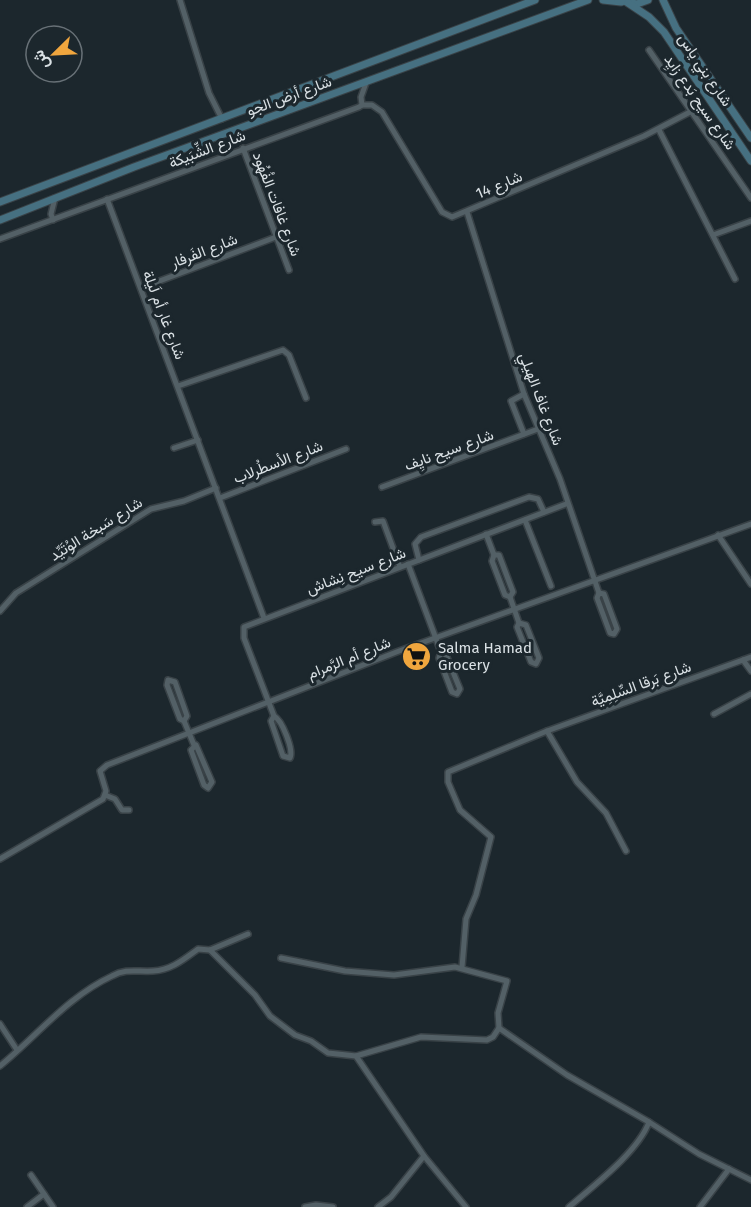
<svg xmlns="http://www.w3.org/2000/svg" width="751" height="1207" font-family="'Fira Sans',Vazirmatn,sans-serif">
<rect width="100%" height="100%" fill="#1c272d"/>
<g fill="none" stroke-linecap="round" stroke-linejoin="round">
<defs>
<g id="minor">
<path d="M180,0L209,93L222,119"/>
<path d="M649,50L751,198"/>
<path d="M362,105H372L382,112L442,212L452,217L644,136L692,111"/>
<path d="M659,130L735,279"/>
<path d="M243,148L289,270"/>
<path d="M107,199L264,618"/>
<path d="M467,212L524,394L560,479L599,593"/>
<path d="M53,220L51,214L55,198"/>
<path d="M713,235L751,221"/>
<path d="M0,239L359,107L362,105L361,97L366,83"/>
<path d="M141,288L276,237"/>
<path d="M178,386L283,350L289,355L306,398"/>
<path d="M524,394L511,401L524,434"/>
<path d="M174,448L198,440"/>
<path d="M382,487L538,429"/>
<path d="M220,498L346,449"/>
<path d="M525,520L551,586"/>
<path d="M375,522L383,521L400,567"/>
<path d="M486,534L494,555"/>
<path d="M718,535L751,584"/>
<path d="M494,555H499L513,592L510,597L505,595L492,561Z"/>
<path d="M419,560L415,544L421,537L529,497L538,499L544,512"/>
<path d="M408,564L441,652"/>
<path d="M599,593L604,594L617,629L614,634L610,633L597,598Z"/>
<path d="M510,597L519,623"/>
<path d="M0,611L16,593L151,509L184,501L216,488"/>
<path d="M519,623L526,625L539,658L536,664L531,662L517,627Z"/>
<path d="M441,652L446,655L460,689L457,694L452,692L439,658Z"/>
<path d="M743,660L751,671"/>
<path d="M168,680L175,682L187,716L184,721L180,719L167,685Z"/>
<path d="M714,714L751,694"/>
<path d="M274,716L244,638V627L566,504"/>
<path d="M274,716C282,720 294,750 290,758L283,756L271,721Z"/>
<path d="M184,721L194,745"/>
<path d="M547,731L577,782L606,813L626,851"/>
<path d="M196,745L212,782L208,788L204,785L191,750Z"/>
<path d="M105,795L115,799L122,810H129"/>
<path d="M0,859L103,799L106,791L100,771L107,765L399,651L751,524"/>
<path d="M210,950L255,995L270,1016L295,1035L311,1041L328,1053L356,1056L424,1156L466,1207"/>
<path d="M281,958L345,971L394,975L455,967L507,981L498,1013L499,1028L493,1037L487,1040L421,1037L356,1056"/>
<path d="M462,967L466,919L476,895L491,837L460,810L448,782V772L547,731L751,657"/>
<path d="M0,1024L17,1050"/>
<path d="M499,1028L567,1075L649,1122L699,1154L751,1180"/>
<path d="M0,1066C37,1036 67,997 112,976C126,968 137,972 153,971C171,970 183,960 198,949L210,950L248,934"/>
<path d="M31,1175L53,1207"/>
<path d="M27,1207L44,1194"/>
<path d="M305,1207L316,1205L333,1207"/>
<path d="M378,1207L391,1197L424,1156"/>
<path d="M569,1207C593,1186 638,1152 649,1122"/>
<path d="M700,1207L729,1169"/>
</g>
<g id="secondary">
<path d="M603,0L621,2"/>
<path d="M618,0L637,4L648,0"/>
<path d="M663,0L676,28L751,138"/>
<path d="M628,3L649,17L664,32L751,161"/>
<path d="M0,202L535,0"/>
<path d="M0,220L134,167L588,0"/>
</g>
</defs>
<use href="#minor" stroke="#394247" stroke-width="8"/>
<use href="#secondary" stroke="#394247" stroke-width="9"/>
<use href="#minor" stroke="#536066" stroke-width="5"/>
<use href="#secondary" stroke="#467081" stroke-width="7"/>
</g>
<defs>
<symbol id="supermarket-disc" viewBox="-11 -11 22 22"><circle r="9.5" fill="#f0a63e" stroke="#1c272d"/><path d="M-6-5.5h2.5l.6 2H6L4.5 2H-2.5L-4.4-4H-6ZM-1.5 3.2a1.3 1.3 0 1 0 .1 0ZM3 3.2a1.3 1.3 0 1 0 .1 0Z" fill="#111"/></symbol>
</defs>
<g fill-rule="evenodd">
<use href="#supermarket-disc" x="400" y="640" width="33" height="33"/>
</g>
<g text-anchor="middle" stroke-width="6" stroke-linejoin="round" paint-order="stroke">
<g font-size="15" fill="#dae1e5" stroke="#1c272d">
<text transform="translate(705 70) rotate(56)" y="5">شارع بني ياس</text>
<text transform="translate(289 96) rotate(-20)" y="5">شارع أرض الجو</text>
<text transform="translate(700 102) rotate(55)" y="5">شارع سيح بَدع زايِد</text>
<text transform="translate(207 149) rotate(-21)" y="5">شارع الشِّبَيكة</text>
<text transform="translate(499 185) rotate(-23)" y="5">شارع 14</text>
<text transform="translate(277 204) rotate(69)" y="5">شارع غافات الفُهُود</text>
<text transform="translate(204 251) rotate(-21)" y="5">شارع الفَرفار</text>
<text transform="translate(164 315) rotate(69)" y="5">شارع غار أم لَيلة</text>
<text transform="translate(541 399) rotate(69)" y="5">شارع غاف الهيلي</text>
<text transform="translate(449 450) rotate(-20)" y="5">شارع سيح نايِف</text>
<text transform="translate(278 462) rotate(-21)" y="5">شارع الأسطُرلاب</text>
<text transform="translate(96 529) rotate(-32)" y="5">شارع سَبخة الوُتَيِّد</text>
<text transform="translate(356 571) rotate(-21)" y="5">شارع سيح نِشاش</text>
<text transform="translate(349 658) rotate(-22)" y="5">شارع أم الرَّمرام</text>
<text transform="translate(641 684) rotate(-20)" y="5">شارع بَرقا السِّلِمِيَّة</text>
</g>
<g font-size="15" fill="#dae1e5" stroke="#1c272d" text-anchor="start">
<text x="438" y="653">Salma Hamad<tspan x="438" dy="17">Grocery</tspan></text>
</g>
</g>
<g transform="translate(54 54) rotate(246)"><circle r="28" fill="#1c272d" stroke="#687177" stroke-width="1.5"/>
<path d="M0-4.5L10 22L0 15L-10 22Z" fill="#f0a63e"/>
<text y="-9" font-size="16" font-weight="bold" text-anchor="middle" fill="#dae1e5">ش</text>
</g>
</svg>
